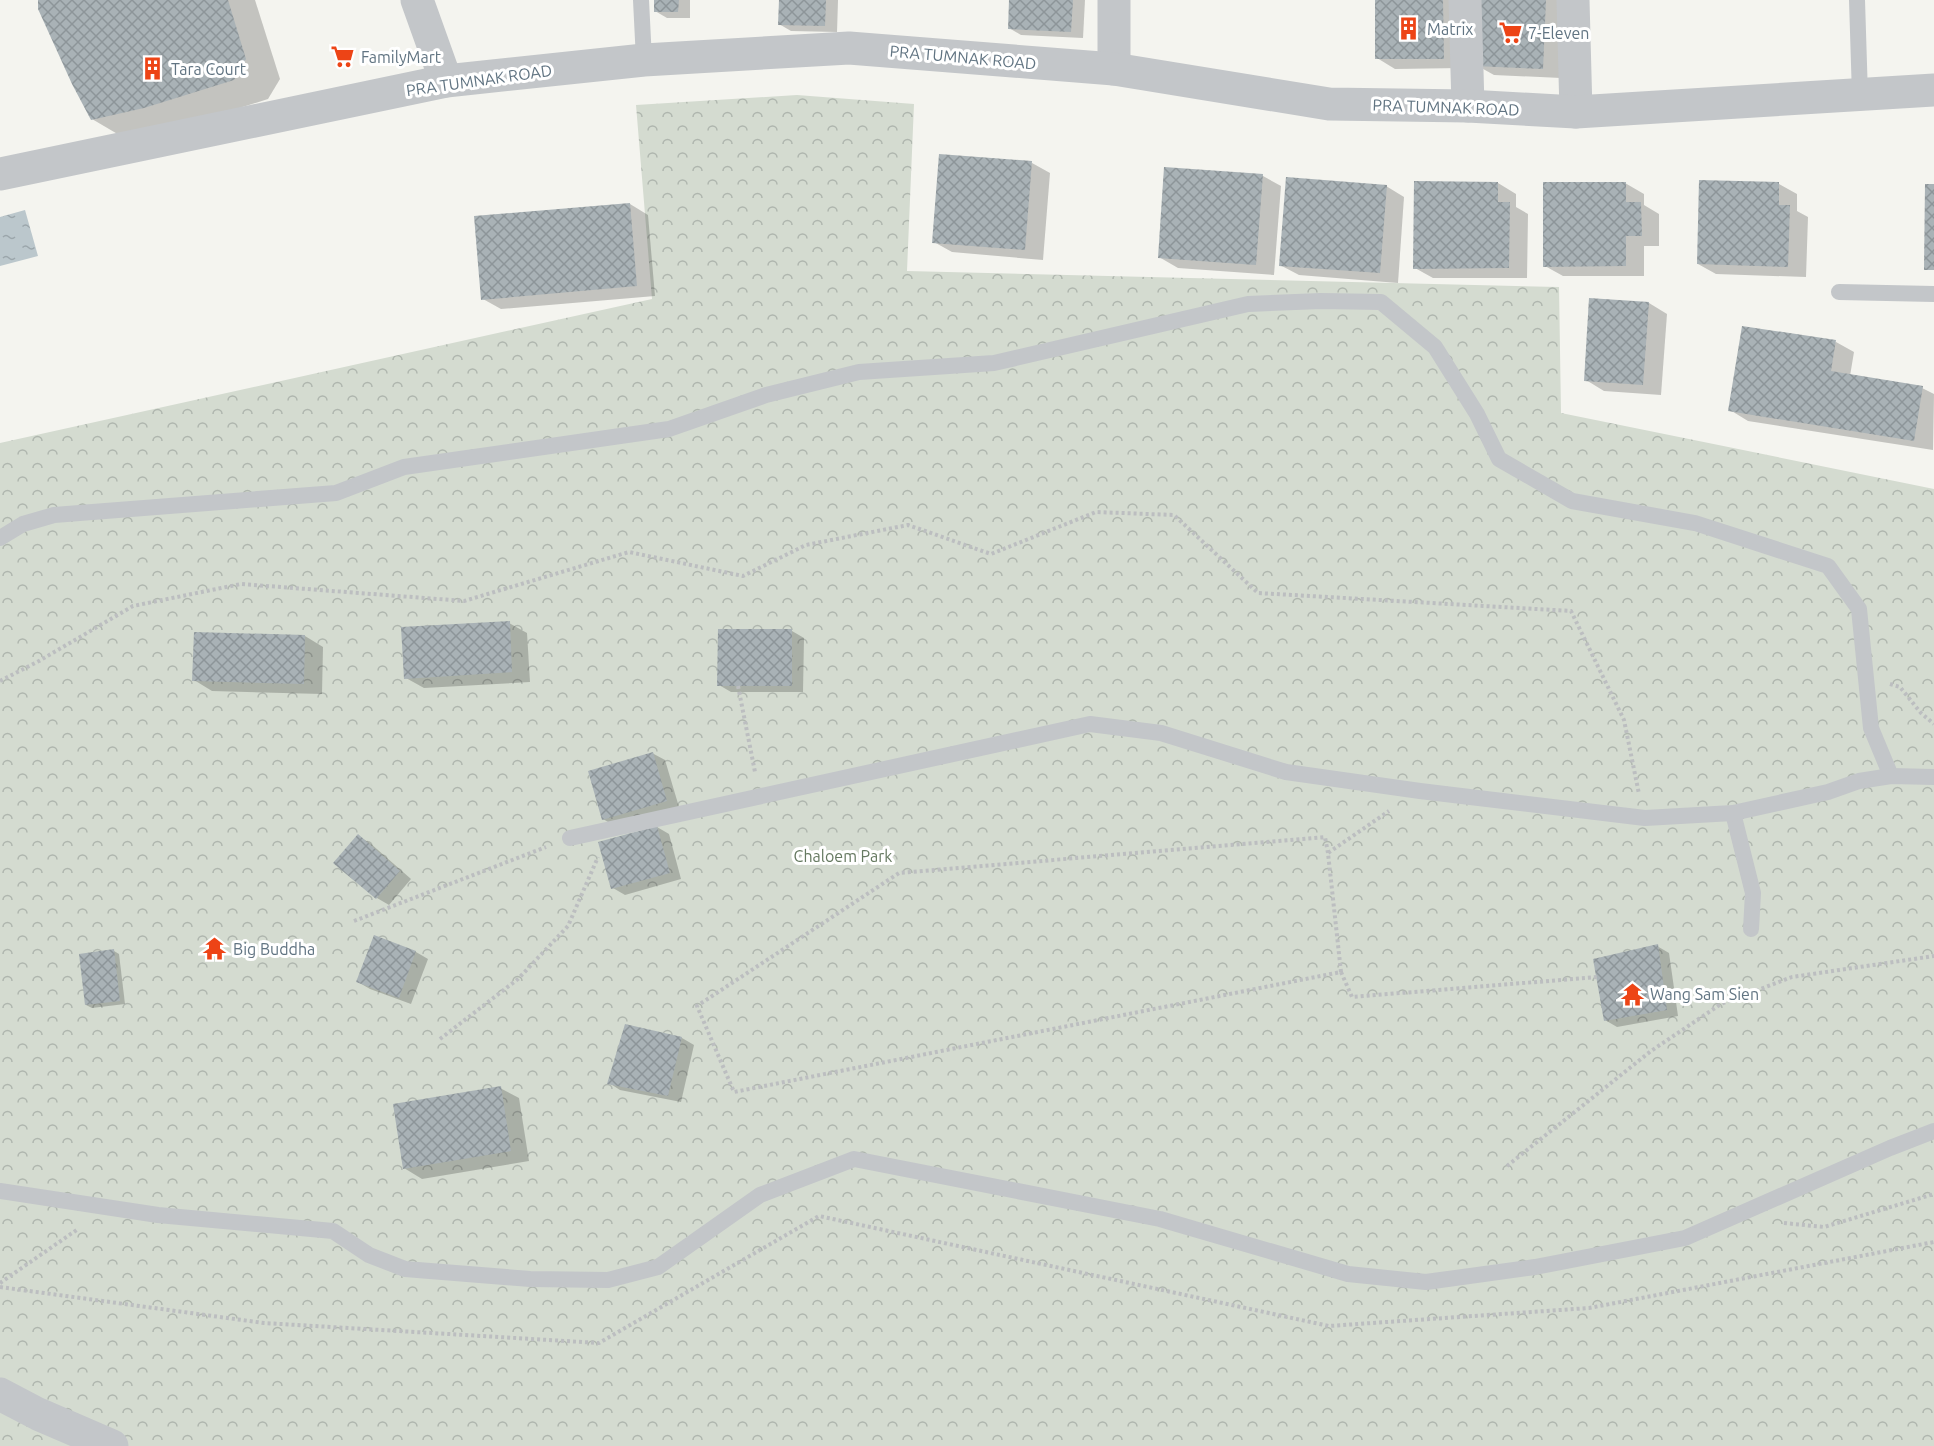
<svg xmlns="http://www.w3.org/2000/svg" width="1934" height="1446" font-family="Ubuntu,sans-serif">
<defs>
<pattern id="park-crowns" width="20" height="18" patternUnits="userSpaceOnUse" patternTransform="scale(1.5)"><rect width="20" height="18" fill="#d4dbd0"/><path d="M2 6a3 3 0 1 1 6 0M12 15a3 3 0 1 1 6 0" fill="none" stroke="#afb6ae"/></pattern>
<pattern id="water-ripples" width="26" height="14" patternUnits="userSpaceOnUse" patternTransform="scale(1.5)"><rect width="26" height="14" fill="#bbc7cc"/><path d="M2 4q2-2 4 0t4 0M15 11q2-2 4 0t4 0" fill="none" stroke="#9ba6ab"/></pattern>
<pattern id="building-cross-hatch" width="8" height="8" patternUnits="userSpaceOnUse" patternTransform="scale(1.5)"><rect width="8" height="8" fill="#a9b2b6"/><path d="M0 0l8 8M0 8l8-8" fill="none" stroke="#8d9599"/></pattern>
</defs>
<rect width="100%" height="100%" fill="#f4f4ef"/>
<path fill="url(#park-crowns)" d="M797,95L914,104L907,271L1559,287L1561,413L1934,489V1446H0V443L652,299L636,105Z"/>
<path fill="url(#water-ripples)" d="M25,210L38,256L0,266V217Z"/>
<g fill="#0003">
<path d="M40,0H255L280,79L268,99L179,127L126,139L92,119Z"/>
<path d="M655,0H690V18H667L655,11Z"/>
<path d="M780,0H838L837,32L791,31L779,24Z"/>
<path d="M1010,0H1085L1083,38L1021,35L1009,28Z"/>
<path d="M1376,0H1461V68L1395,69L1377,58Z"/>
<path d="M1478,0H1565L1561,78L1494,75L1476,65Z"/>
<path d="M1032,163L1050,173L1043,260L952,252L934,242Z"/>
<path d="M1263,176L1281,186L1274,275L1178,268L1159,257Z"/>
<path d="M1498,183L1516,194V207L1528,214L1527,278H1433L1415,268Z"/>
<path d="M1625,183L1644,194V205L1659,214V246H1644V276H1563L1545,266Z"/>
<path d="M1779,184L1797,194V211L1808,217L1806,277L1716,274L1698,264Z"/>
<path d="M1386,186L1404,197L1398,283L1299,275L1280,265Z"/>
<path d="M630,204L648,215L655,296L501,309L483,299Z"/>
<path d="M1591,300L1649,303L1667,314L1661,395L1604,391L1586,380Z"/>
<path d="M1836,342L1854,352L1850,376L1922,388L1934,394L1933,450L1748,421L1730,410Z"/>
<path d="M509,623L527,633L530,682L424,688L406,678Z"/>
<path d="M792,631L804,638L803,692H731L719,685Z"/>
<path d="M305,636L323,647L322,694L212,691L194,680Z"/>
<path d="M652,753L665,760L679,807L615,826L603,819Z"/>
<path d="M657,827L669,834L681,879L625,895L613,888Z"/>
<path d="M358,836L370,843L411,879L389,905L377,898L336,863Z"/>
<path d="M375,937L416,952L428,959L411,1004L370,989L358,982Z"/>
<path d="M1657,946L1669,953L1678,1016L1617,1027L1605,1020Z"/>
<path d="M114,951L119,954L125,1004L92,1008L86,1005Z"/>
<path d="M626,1026L682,1038L694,1045L681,1102L620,1090L609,1083Z"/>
<path d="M500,1088L519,1098L529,1161L422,1179L404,1168Z"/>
</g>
<g fill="url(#building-cross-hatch)">
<path d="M38,0H228L246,59L234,80L144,108L91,120L72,84L38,9Z"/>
<path d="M654,0H679L678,12H654Z"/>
<path d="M779,0H826L825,26L778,25Z"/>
<path d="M1009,0H1073L1071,32L1008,29Z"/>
<path d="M1375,0H1443L1444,59H1375Z"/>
<path d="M1477,0H1546L1543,69L1474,66Z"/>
<path d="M939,154L1032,161L1025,250L932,243Z"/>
<path d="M1164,167L1263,174L1256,265L1158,258Z"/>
<path d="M1286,177L1387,185L1380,273L1279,266Z"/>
<path d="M1699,180L1779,182V205H1790L1788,267L1697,264Z"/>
<path d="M1414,181L1498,182V202H1510L1509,268L1413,269Z"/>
<path d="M1543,182H1626V202H1641L1642,236H1626V266L1543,267Z"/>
<path d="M1925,184H1934V270H1924Z"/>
<path d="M630,203L637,286L481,300L474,216Z"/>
<path d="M1589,298L1649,302L1643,385L1584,381Z"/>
<path d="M1742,326L1836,340L1831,371L1923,386L1914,441L1728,411Z"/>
<path d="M510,621L512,672L404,679L401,627Z"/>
<path d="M718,629H792V686H717Z"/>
<path d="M194,632L305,635L304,684L192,681Z"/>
<path d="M653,752L667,801L602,820L588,771Z"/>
<path d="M657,826L670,873L611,889L598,842Z"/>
<path d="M358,834L400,871L376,899L333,863Z"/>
<path d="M374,935L416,951L399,998L356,982Z"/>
<path d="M1658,944L1667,1010L1604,1021L1593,959Z"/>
<path d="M114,949L120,1001L85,1005L79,954Z"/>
<path d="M625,1024L682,1037L668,1096L607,1084Z"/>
<path d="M501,1086L511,1151L403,1169L393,1104Z"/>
</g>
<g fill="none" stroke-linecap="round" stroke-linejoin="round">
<g stroke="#bcbec0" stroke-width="4" stroke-dasharray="3 3" stroke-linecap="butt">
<path d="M0,681L39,661L133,606L241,584L464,601L629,552L743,576L806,545L908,525L991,554L1096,512L1174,515L1258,593L1571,611L1624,720L1639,794"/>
<path d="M1890,684L1900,687L1921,713L1934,724"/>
<path d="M738,686L755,772"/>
<path d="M1328,853L1325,837L899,873L697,1006L734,1092L1341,972L1328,853L1389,811"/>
<path d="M354,921L546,847"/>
<path d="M1341,972L1352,997L1597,977"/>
<path d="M440,1039L518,979L568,926L598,857"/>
<path d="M1507,1166L1651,1051L1721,1004L1792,977L1934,956"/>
<path d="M1784,1223L1824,1227L1934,1194"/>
<path d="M0,1283L78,1229"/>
<path d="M0,1287L264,1323L599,1343L819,1216L1329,1326L1589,1308L1934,1242"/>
</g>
<g stroke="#c3c6c9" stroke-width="16">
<path d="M641,0L644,60"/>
<path d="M1857,0L1860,96"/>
<path d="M1839,292L1934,294"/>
<path d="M0,538L23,524L54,515L336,493L404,467L669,429L766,395L859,372L994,363L1248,304L1321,301L1381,302L1435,347L1477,414L1499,459L1572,501L1695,523L1828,566L1859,609L1871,728L1891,776"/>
<path d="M1733,813L1753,893L1751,929"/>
<path d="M570,838L1090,724L1161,733L1286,772L1420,791L1645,818L1733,813L1828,792L1859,781L1891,776L1934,777"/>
<path d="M0,1191L158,1215L333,1231L369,1255L405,1269L530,1279L608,1280L658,1267L760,1195L854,1159L1160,1219L1348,1274L1426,1282L1535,1267L1685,1238L1890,1148L1934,1131"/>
</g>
<g stroke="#c3c6c9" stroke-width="33">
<path d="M417,0L446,81"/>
<path d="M1114,0V69"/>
<path d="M1465,0L1468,106"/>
<path d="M1573,0L1576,112"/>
<path d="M0,1394L38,1414L112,1446"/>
</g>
<path stroke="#c3c6c9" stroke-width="33" d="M0,174L446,81L644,60L849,48L1114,69L1329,104L1468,106L1576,112L1934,90"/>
</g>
<defs>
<symbol id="building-bare" viewBox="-9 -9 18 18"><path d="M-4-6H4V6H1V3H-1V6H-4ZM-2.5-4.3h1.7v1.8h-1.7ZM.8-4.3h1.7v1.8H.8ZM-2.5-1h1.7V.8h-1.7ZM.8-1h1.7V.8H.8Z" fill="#ed4416" stroke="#fff" stroke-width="2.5" paint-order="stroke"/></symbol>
<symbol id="supermarket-bare" viewBox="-9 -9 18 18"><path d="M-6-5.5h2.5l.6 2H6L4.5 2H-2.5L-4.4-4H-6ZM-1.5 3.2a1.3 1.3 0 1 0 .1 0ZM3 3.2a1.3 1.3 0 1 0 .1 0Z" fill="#ed4416" stroke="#fff" stroke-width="2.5" paint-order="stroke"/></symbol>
<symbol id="temple-bare" viewBox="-9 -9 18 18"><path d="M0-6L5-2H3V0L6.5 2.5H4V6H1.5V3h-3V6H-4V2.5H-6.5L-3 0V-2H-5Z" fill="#ed4416" stroke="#fff" stroke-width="2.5" paint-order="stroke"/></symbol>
</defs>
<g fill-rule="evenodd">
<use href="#building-bare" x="1392" y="12" width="33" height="33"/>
<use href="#supermarket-bare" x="1494" y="16" width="33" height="33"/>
<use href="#supermarket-bare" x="326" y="40" width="33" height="33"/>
<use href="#building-bare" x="136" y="52" width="33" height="33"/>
<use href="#temple-bare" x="198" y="932" width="33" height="33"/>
<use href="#temple-bare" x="1616" y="978" width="33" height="33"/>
</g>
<g text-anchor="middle" stroke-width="6" stroke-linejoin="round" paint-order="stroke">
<g font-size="16" fill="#617482" stroke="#fff" text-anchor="start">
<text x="1427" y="35">Matrix</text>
<text x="1528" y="39">7-Eleven</text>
<text x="361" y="63">FamilyMart</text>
<text x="171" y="75">Tara Court</text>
<text x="233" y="955">Big Buddha</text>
<text x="1650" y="1000">Wang Sam Sien</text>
</g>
<g font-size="16" fill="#617482" stroke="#fff">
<text transform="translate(963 57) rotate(5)" y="6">PRA TUMNAK ROAD</text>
<text transform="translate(479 80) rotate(-8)" y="6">PRA TUMNAK ROAD</text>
<text transform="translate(1446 107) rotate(2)" y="6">PRA TUMNAK ROAD</text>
</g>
<g font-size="16" fill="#657960" stroke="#fff">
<text x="843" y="862">Chaloem Park</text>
</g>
</g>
</svg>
